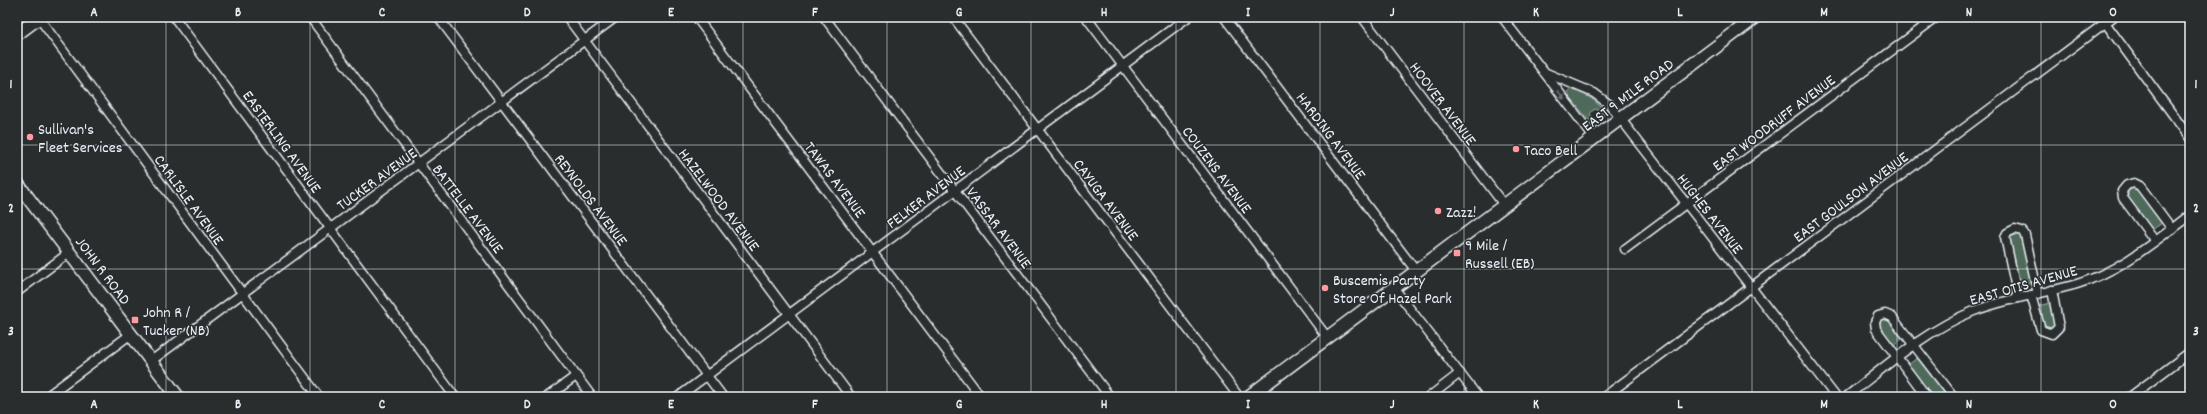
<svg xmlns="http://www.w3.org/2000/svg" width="2207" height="414" font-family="Dekko,sans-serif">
<rect width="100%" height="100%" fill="#2a2d2e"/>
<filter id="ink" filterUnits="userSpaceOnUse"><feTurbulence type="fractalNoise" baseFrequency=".025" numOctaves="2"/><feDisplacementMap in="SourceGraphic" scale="8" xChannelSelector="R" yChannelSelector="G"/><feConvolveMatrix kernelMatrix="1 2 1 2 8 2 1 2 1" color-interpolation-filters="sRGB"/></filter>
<g filter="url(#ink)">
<g fill="#4f6b5a" stroke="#9caea9">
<path d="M1572,89L1591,98L1607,112L1603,116L1598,109L1593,110L1590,114L1595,122L1592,124L1568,95V92Z"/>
<path d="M2133,188L2137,190L2162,223L2152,230L2128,197V191Z"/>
<path d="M2013,235H2019L2021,239L2031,283L2020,286L2009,241Z"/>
<path d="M2050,303L2055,326L2052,329L2047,330L2043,326L2039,306Z"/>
<path d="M1882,319L1889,321L1902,339L1893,346L1879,328V322Z"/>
<path d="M1917,358L1947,397H1933L1908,365Z"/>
</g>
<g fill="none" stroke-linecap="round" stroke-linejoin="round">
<defs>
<g id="street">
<path d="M174,17L455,397"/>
<path d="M310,17L592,397"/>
<path d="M438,17L723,397"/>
<path d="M567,17L851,397"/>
<path d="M696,17L981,397"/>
<path d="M824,17L1110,397"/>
<path d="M953,17L1239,397"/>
<path d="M1086,17L1327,337"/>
<path d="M1224,17L1416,271"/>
<path d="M1362,17L1504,205"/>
<path d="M1502,17L1594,138"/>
<path d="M2101,17L2190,138"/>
<path d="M39,18L319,397"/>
<path d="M1544,72L1594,93L1610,105L1836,397"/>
<path d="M2155,241L2123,198L2122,191L2127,185L2134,183L2140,186L2172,229"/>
<path d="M1625,249L1937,17"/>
<path d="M1394,288L1478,397"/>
<path d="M17,292L70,252"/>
<path d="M2031,295L2041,330L2052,334L2059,327L2052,290"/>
<path d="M2018,298L2005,237L2007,233L2015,229L2022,231L2025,235L2038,294"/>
<path d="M151,361L616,17"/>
<path d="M46,397L131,334"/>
<path d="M547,397L576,376"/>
<path d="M678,397L1188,17"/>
<path d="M1429,397L1460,373"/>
<path d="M1604,397L2113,17"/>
<path d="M1846,397C1886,366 1926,330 1974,311C2007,298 2043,294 2077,284C2120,271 2154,242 2190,215"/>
<path d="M1927,397L1876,329L1875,322L1878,316L1885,314L1892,317L1954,397"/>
<path d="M2130,397L2190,352"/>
</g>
<g id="secondary">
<path d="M17,34L40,17"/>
<path d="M17,183L178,397"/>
<path d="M1248,397L1756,17"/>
</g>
</defs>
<use href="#street" stroke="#e8f1f8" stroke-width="11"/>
<use href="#secondary" stroke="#e8f1f8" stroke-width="15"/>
<use href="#street" stroke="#2a2d2e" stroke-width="8"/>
<use href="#secondary" stroke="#2a2d2e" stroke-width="12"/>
</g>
<defs><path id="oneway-solid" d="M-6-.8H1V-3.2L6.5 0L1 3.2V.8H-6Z"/></defs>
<use fill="#6c7275" href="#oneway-solid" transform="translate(1561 95) rotate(53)"/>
</g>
<path fill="none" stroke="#e8f1f8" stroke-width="1" stroke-opacity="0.55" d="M166,17V397M310,17V397M455,17V397M599,17V397M743,17V397M887,17V397M1031,17V397M1176,17V397M1320,17V397M1464,17V397M1608,17V397M1752,17V397M1897,17V397M2041,17V397M17,145H2190M17,269H2190"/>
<g fill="#ff9aa2" stroke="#2a2d2e" stroke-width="1.5">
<circle cx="30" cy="137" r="4"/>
<circle cx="1516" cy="149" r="4"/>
<circle cx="1438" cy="211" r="4"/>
<rect x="1453" y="249" width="8" height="8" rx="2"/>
<circle cx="1325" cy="288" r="4"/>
<rect x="131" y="316" width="8" height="8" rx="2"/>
</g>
<g text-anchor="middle" stroke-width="3" stroke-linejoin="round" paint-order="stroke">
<g font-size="16" fill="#e8f1f8" stroke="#2a2d2e">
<text transform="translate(1627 94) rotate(-37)" y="6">EAST 9 MILE ROAD</text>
<text transform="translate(1444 103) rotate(53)" y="6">HOOVER AVENUE</text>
<text transform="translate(1773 122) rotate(-37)" y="6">EAST WOODRUFF AVENUE</text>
<text transform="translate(1332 135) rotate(53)" y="6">HARDING AVENUE</text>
<text transform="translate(283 141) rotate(54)" y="6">EASTERLING AVENUE</text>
<text transform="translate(1218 169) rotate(53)" y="6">COUZENS AVENUE</text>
<text transform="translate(376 178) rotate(-36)" y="6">TUCKER AVENUE</text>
<text transform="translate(836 179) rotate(53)" y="6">TAWAS AVENUE</text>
<text transform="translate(925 196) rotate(-37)" y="6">FELKER AVENUE</text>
<text transform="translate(1850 196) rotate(-37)" y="6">EAST GOULSON AVENUE</text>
<text transform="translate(190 199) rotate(54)" y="6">CARLISLE AVENUE</text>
<text transform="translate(592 199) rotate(53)" y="6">REYNOLDS AVENUE</text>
<text transform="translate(720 199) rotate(53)" y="6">HAZELWOOD AVENUE</text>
<text transform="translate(1107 199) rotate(53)" y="6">CAYUGA AVENUE</text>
<text transform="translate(469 208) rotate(53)" y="6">BATTELLE AVENUE</text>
<text transform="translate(1711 213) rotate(52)" y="6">HUGHES AVENUE</text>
<text transform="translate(1000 227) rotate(53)" y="6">VASSAR AVENUE</text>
<text transform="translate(104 270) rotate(53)" y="6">JOHN R ROAD</text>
<text transform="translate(2023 284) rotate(-16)" y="6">EAST OTIS AVENUE</text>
</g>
<g font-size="16" fill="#e8f1f8" stroke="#2a2d2e" text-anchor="start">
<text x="38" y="134">Sullivan's<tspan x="38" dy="18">Fleet Services</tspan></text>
<text x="1524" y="155">Taco Bell</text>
<text x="1446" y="217">Zazz!</text>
<text x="1465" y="250">9 Mile /<tspan x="1465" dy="18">Russell (EB)</tspan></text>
<text x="1333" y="285">Buscemis Party<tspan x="1333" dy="18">Store Of Hazel Park</tspan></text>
<text x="143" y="317">John R /<tspan x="143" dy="18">Tucker (NB)</tspan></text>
</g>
</g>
<rect width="2207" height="414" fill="none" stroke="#2a2d2e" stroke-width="44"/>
<rect x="22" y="22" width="2163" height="370" fill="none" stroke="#e8f1f8" stroke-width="1.5"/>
<g font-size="13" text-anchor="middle" font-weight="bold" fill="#e8f1f8">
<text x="94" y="16">A</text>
<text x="238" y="16">B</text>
<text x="382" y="16">C</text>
<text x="527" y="16">D</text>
<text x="671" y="16">E</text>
<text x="815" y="16">F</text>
<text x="959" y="16">G</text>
<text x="1104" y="16">H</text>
<text x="1248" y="16">I</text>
<text x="1392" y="16">J</text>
<text x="1536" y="16">K</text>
<text x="1680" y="16">L</text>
<text x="1824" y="16">M</text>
<text x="1969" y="16">N</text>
<text x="2113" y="16">O</text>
<text x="11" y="88">1</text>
<text x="2196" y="88">1</text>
<text x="11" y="212">2</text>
<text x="2196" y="212">2</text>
<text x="11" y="335">3</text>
<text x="2196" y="335">3</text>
<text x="94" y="408">A</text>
<text x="238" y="408">B</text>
<text x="382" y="408">C</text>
<text x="527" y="408">D</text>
<text x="671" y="408">E</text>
<text x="815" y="408">F</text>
<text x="959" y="408">G</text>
<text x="1104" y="408">H</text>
<text x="1248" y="408">I</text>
<text x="1392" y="408">J</text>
<text x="1536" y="408">K</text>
<text x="1680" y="408">L</text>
<text x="1824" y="408">M</text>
<text x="1969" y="408">N</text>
<text x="2113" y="408">O</text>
</g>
</svg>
